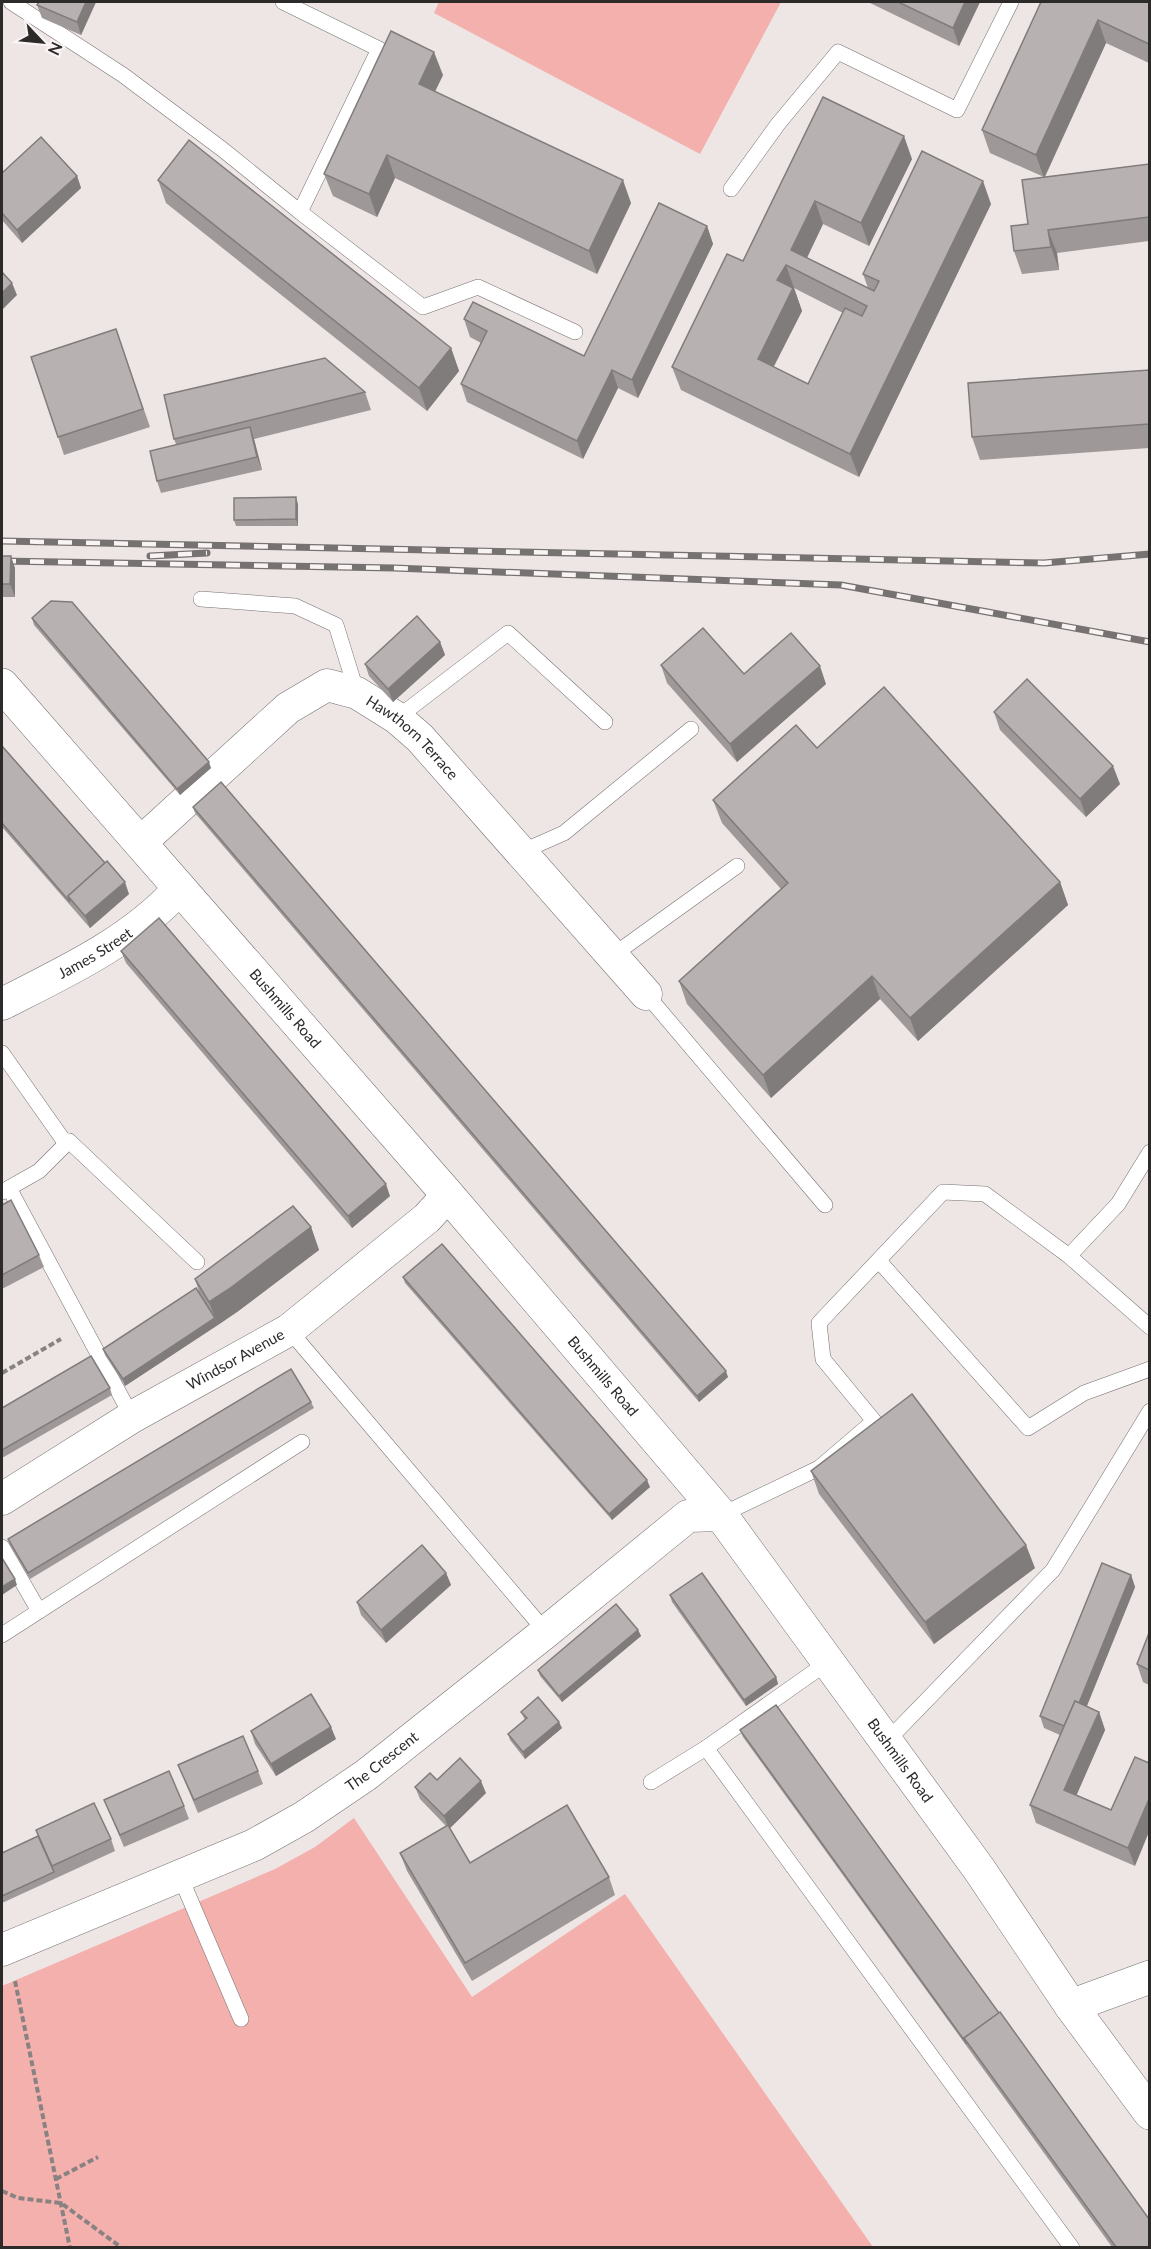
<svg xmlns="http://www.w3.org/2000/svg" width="1151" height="2249" font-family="Lato,sans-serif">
<rect width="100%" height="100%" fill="#ede6e5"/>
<g fill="#f4b0ac">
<path d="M439,2H781L700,154L434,13Z"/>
<path d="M354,1818L472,1997L625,1894L873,2247H2V1986L275,1869L315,1847Z"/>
</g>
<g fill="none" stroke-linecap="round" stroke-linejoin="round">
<defs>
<g id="lane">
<path d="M11,2L123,75L222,149L300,212L379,49L283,2"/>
<path d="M731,189L778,124L838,52L957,110L1011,2"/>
<path d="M300,212L423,307L478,287L575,332"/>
<path d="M201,599L295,606L336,625L357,693"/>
<path d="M397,718L508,633L605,722"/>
<path d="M521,852L564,833L691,729"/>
<path d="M612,956L737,866"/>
<path d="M646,994L825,1205"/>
<path d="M2,1053L64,1141H69L197,1262"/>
<path d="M9,1188L132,1417"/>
<path d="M2,1192L39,1171L69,1141"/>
<path d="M1069,1256L1118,1204L1150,1152"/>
<path d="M879,1261L1028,1428L1084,1393L1150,1369"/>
<path d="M289,1330L546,1632"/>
<path d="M721,1515L819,1468L874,1421L823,1359L819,1323L943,1192L985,1194L1069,1256L1150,1327"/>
<path d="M2,1547L39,1611"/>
<path d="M2,1635L302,1442"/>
<path d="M886,1742L1053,1570L1150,1411"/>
<path d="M706,1748L1072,2248"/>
<path d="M651,1782L706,1748L828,1662"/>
<path d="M180,1876L241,2019"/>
</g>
<g id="street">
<path id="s1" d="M140,843L288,708L327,685L357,693L397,718L420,738L646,994"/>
<path id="s2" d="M2,1004C65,972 131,942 180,888"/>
<path id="s3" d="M2,1499L132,1417L289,1330L427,1218L448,1195"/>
<path id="s4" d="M2,1950L254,1845L304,1817L366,1775L546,1632L688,1516L721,1515"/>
</g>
<g id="secondary">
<path id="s5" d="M2,685L448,1195L721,1515L979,1869L1071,2006L1150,2113"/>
<path d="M1071,2006L1150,1977"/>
</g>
</defs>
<use href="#lane" stroke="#777171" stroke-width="16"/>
<use href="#street" stroke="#777171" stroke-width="33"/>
<use href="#secondary" stroke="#777171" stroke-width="34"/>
<g stroke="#888382" stroke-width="4" stroke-dasharray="6 3" stroke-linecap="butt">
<path d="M2,1373L61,1339"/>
<path d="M15,1981L70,2248"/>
<path d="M56,2179L98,2157"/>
<path d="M2,2191L18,2198L61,2203L122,2248"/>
</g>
<use href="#lane" stroke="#fff" stroke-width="15"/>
<use href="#street" stroke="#fff" stroke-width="32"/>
<use href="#secondary" stroke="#fff" stroke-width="33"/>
<defs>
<g id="rail">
<path d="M2,541L1044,563L1150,554"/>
<path d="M150,556L207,553"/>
<path d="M2,561L394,568L841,585L1150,642"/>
</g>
</defs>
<use href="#rail" stroke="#777272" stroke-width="7"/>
<use href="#rail" stroke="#faf3f3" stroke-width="4.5" stroke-dasharray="14" stroke-linecap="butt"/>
</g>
<g fill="#9e9898" fill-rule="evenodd">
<path d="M39,2H96L81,35L42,18L37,5Z"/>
<path d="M868,2H980L959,46Z"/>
<path d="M1041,2H1149V63L1106,43L1045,177L1149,164V241L1057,253L1059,270L1022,274L1014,251L1028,224L1044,177L990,153L982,130Z"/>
<path d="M443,75L435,91L631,203L597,274L395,178L377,217L333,196L324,174Z"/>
<path d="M823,97L912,159L869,246L823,224L807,258L868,288L863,274L991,204L859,477L681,390L672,367L743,261ZM794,288L843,313L808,384L773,367L802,311Z"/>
<path d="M2,173L77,176L81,188L22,243L2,220Z"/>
<path d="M158,180L451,348L459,371L427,411L166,203Z"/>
<path d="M707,226L713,244L638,398L618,388L583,459L467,402L461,384L481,343L470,337L464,319L584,356Z"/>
<path d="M116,329L150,427L64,455L58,437Z"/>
<path d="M1149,370V448L980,460L972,437Z"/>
<path d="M365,392L371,410L254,439L262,470L161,493L157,481L176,444L174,439Z"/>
<path d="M298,504V526H236L234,520Z"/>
<path d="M2,556L15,568V597H2Z"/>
<path d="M32,618L211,768L180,795L34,625Z"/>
<path d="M440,642L445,655L393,702L369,676L365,664Z"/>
<path d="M661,665L744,674L826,684L737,762L667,683Z"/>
<path d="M994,712L1120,784L1086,817L1000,730Z"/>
<path d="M2,746L129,894L90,928L2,827Z"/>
<path d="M817,748L1060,882L1068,905L918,1041L880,999L771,1098L687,1004L679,981L781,889L722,823L713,800Z"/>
<path d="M193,807L728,1377L699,1402L195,813Z"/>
<path d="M121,951L390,1196L352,1228L126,963Z"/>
<path d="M2,1205L39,1255L44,1267L2,1289Z"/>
<path d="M311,1227L319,1250L237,1312L125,1386L105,1355L103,1349L200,1295L195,1279Z"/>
<path d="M403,1277L650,1487L612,1520L405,1283Z"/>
<path d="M110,1388L112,1395L2,1458V1408Z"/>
<path d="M311,1402L314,1408L30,1579L10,1545L8,1539Z"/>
<path d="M811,1471L1035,1568L934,1644L819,1494Z"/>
<path d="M446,1573L451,1585L386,1643L361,1615L357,1602Z"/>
<path d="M1131,1575L1135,1587L1087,1706L1099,1712L1105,1730L1076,1795L1111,1810L1135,1757V1866L1036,1823L1030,1805L1060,1735L1044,1728L1040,1716Z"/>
<path d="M670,1595L776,1677L778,1684L746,1706L672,1602Z"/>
<path d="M638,1630L641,1636L562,1702L540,1676L538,1670Z"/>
<path d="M1149,1633V1685L1143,1682L1137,1664Z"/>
<path d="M521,1712L562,1728L525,1759L510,1740L508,1734L525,1720Z"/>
<path d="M740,1730L999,2013L1149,2247H1112L743,1737Z"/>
<path d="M251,1731L336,1739L276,1776L255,1744Z"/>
<path d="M178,1765L258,1771L263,1784L198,1813Z"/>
<path d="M437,1780L486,1793L450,1828L470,1863L609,1877L615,1895L472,1981L407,1871L400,1853L446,1826L420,1799L415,1787Z"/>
<path d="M104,1800L184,1806L189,1819L124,1847Z"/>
<path d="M111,1839L115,1851L2,1903V1853Z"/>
</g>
<g fill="#817c7c">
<path d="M86,2H96L81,35L77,22Z"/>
<path d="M965,2H980L959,46L953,28Z"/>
<path d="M1098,20L1106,43L1044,178L1036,155Z"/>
<path d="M434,52L443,75L428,106L419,84Z"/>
<path d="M904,136L912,159L869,246L861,223Z"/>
<path d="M387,155L395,178L377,217L369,194Z"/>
<path d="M77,176L81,188L22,243L17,230Z"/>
<path d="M623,180L631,203L597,274L589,251Z"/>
<path d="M983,181L991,204L859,477L850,454Z"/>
<path d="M815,201L823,224L800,272L791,250Z"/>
<path d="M707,226L713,244L638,398L632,380Z"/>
<path d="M1048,230L1057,253L1059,270L1051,247Z"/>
<path d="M786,265L802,311L766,382L758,359L777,280Z"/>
<path d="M12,283L17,295L2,310V293Z"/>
<path d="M451,348L459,371L427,411L419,388Z"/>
<path d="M612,370L618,388L583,459L577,441Z"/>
<path d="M250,427L254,439L262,470L257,457Z"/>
<path d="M296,497L298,504V526L296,519Z"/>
<path d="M11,556L15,568V597L10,584Z"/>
<path d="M440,642L445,655L393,702L388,689Z"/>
<path d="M820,666L826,684L737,762L730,744Z"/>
<path d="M209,762L211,768L180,795L177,789Z"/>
<path d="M1113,766L1120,784L1086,817L1080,799Z"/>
<path d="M125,882L129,894L90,928L85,916Z"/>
<path d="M1060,882L1068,905L918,1041L910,1018Z"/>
<path d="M872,976L880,999L771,1098L763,1075Z"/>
<path d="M386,1184L390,1196L352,1228L348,1216Z"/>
<path d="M311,1227L319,1250L237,1312L218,1325L209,1302Z"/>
<path d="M215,1318L218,1325L125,1386L123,1379Z"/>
<path d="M726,1371L728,1377L699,1402L697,1396Z"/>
<path d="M647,1480L650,1487L612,1520L609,1514Z"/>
<path d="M1026,1545L1035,1568L934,1644L925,1622Z"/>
<path d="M446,1573L451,1585L386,1643L381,1630Z"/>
<path d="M1131,1575L1135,1587L1073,1740L1068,1728Z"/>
<path d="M15,1579L17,1585L2,1595V1587Z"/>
<path d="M638,1630L641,1636L562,1702L559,1696Z"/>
<path d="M776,1677L778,1684L746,1706L744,1700Z"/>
<path d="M1099,1712L1105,1730L1071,1808L1064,1790Z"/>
<path d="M559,1722L562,1728L525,1759L523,1752Z"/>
<path d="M331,1727L336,1739L276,1776L271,1764Z"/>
<path d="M481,1781L486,1793L449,1829L444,1816Z"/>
<path d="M1149,1799V1832L1135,1866L1128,1848Z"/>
</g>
<g fill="#b8b1b1" stroke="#817c7c" stroke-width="1.5" fill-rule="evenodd">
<path d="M39,2H86L77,22L37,5Z"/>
<path d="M898,2H965L953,28Z"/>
<path d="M1041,2H1149V44L1098,20L1036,155L982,130Z"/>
<path d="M391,31L434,52L419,84L623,180L589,251L387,155L369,194L324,174Z"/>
<path d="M823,97L904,136L861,223L815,201L791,250L874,291L879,281L863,274L922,151L983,181L850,454L672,367L727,254L743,261ZM786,265L867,306L862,316L845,308L808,384L758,359L793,288L777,280Z"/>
<path d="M41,137L77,176L17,230L2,213V173Z"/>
<path d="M189,140L451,348L419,388L158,180Z"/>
<path d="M1149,164V217L1048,230L1051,247L1014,251L1011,226L1028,224L1022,180Z"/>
<path d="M659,203L707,226L632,380L612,370L577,441L461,384L487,331L464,319L473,302L584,356Z"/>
<path d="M2,272L12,283L2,293Z"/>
<path d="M116,329L143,409L58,437L31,357Z"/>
<path d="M325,358L365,392L174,439L164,395Z"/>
<path d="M1149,370V424L972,437L968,383Z"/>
<path d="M250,427L257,457L157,481L150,451Z"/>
<path d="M296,497V519L234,520V498Z"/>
<path d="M2,556H11L10,584H2Z"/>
<path d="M51,601L72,602L209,762L177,789L32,618Z"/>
<path d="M417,616L440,642L388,689L365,664Z"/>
<path d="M703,628L744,674L791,633L820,666L730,744L661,665Z"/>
<path d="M1027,679L1113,766L1080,799L994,712Z"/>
<path d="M884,687L1060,882L910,1018L872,976L763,1075L679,981L788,883L713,800L796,725L817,748Z"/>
<path d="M2,746L105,863L68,896L70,902L2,823Z"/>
<path d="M221,782L726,1371L697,1396L193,807Z"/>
<path d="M107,861L125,882L85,916L68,896Z"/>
<path d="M159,918L386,1184L348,1216L121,951Z"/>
<path d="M11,1200L39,1255L2,1275V1205Z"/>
<path d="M293,1206L311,1227L229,1289L209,1302L195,1279Z"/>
<path d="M442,1244L647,1480L609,1514L403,1277Z"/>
<path d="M196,1288L215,1318L123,1379L103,1349Z"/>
<path d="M91,1356L110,1388L2,1450V1408Z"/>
<path d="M291,1369L311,1402L28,1573L8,1539Z"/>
<path d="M912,1394L1026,1545L925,1622L811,1471Z"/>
<path d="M422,1545L446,1573L381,1630L357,1602Z"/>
<path d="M2,1558L15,1579L2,1587Z"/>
<path d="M1102,1563L1131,1575L1079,1703L1075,1701L1064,1726L1040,1716Z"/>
<path d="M702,1573L776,1677L744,1700L670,1595Z"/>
<path d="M616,1604L638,1630L559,1696L538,1670Z"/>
<path d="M1149,1633V1670L1137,1664Z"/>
<path d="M311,1694L331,1727L271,1764L251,1731Z"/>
<path d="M538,1697L559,1722L523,1752L508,1734L527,1718L521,1712Z"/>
<path d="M1075,1701L1099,1712L1064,1790L1111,1810L1135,1757L1149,1763V1799L1128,1848L1030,1805Z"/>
<path d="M776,1705L999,2013L964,2038L967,2044L740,1730Z"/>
<path d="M243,1736L258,1771L194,1800L178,1765Z"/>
<path d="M460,1758L481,1781L444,1816L415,1787L430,1773L437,1780Z"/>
<path d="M169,1771L184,1806L120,1835L104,1800Z"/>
<path d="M94,1803L111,1839L52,1866L36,1830Z"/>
<path d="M567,1805L609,1877L465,1963L400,1853L448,1825L470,1863Z"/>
<path d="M38,1836L54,1872L2,1896V1853Z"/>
<path d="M1000,2012L1149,2219V2247H1116L964,2038Z"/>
</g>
<g text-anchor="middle" stroke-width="4.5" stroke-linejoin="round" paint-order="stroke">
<g font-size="15" fill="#2d2a2a" stroke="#faf3f3">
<text dy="5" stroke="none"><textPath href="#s1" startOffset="348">Hawthorn Terrace</textPath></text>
<text dy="5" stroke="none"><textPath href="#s2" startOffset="106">James Street</textPath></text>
<text dy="5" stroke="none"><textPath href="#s5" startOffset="430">Bushmills Road</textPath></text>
<text dy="5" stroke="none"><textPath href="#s3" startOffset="272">Windsor Avenue</textPath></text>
<text dy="5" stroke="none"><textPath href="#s5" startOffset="916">Bushmills Road</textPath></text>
<text dy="5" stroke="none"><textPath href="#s4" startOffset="426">The Crescent</textPath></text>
<text dy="5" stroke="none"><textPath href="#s5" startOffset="1402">Bushmills Road</textPath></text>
</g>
</g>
<rect width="1151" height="2249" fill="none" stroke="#2d2a2a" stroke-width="6"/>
<g transform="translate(42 42) rotate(116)" stroke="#faf3f3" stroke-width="4.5" paint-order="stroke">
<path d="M0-4.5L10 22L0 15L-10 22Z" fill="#2d2a2a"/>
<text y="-9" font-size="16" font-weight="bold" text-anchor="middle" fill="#2d2a2a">N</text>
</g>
</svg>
